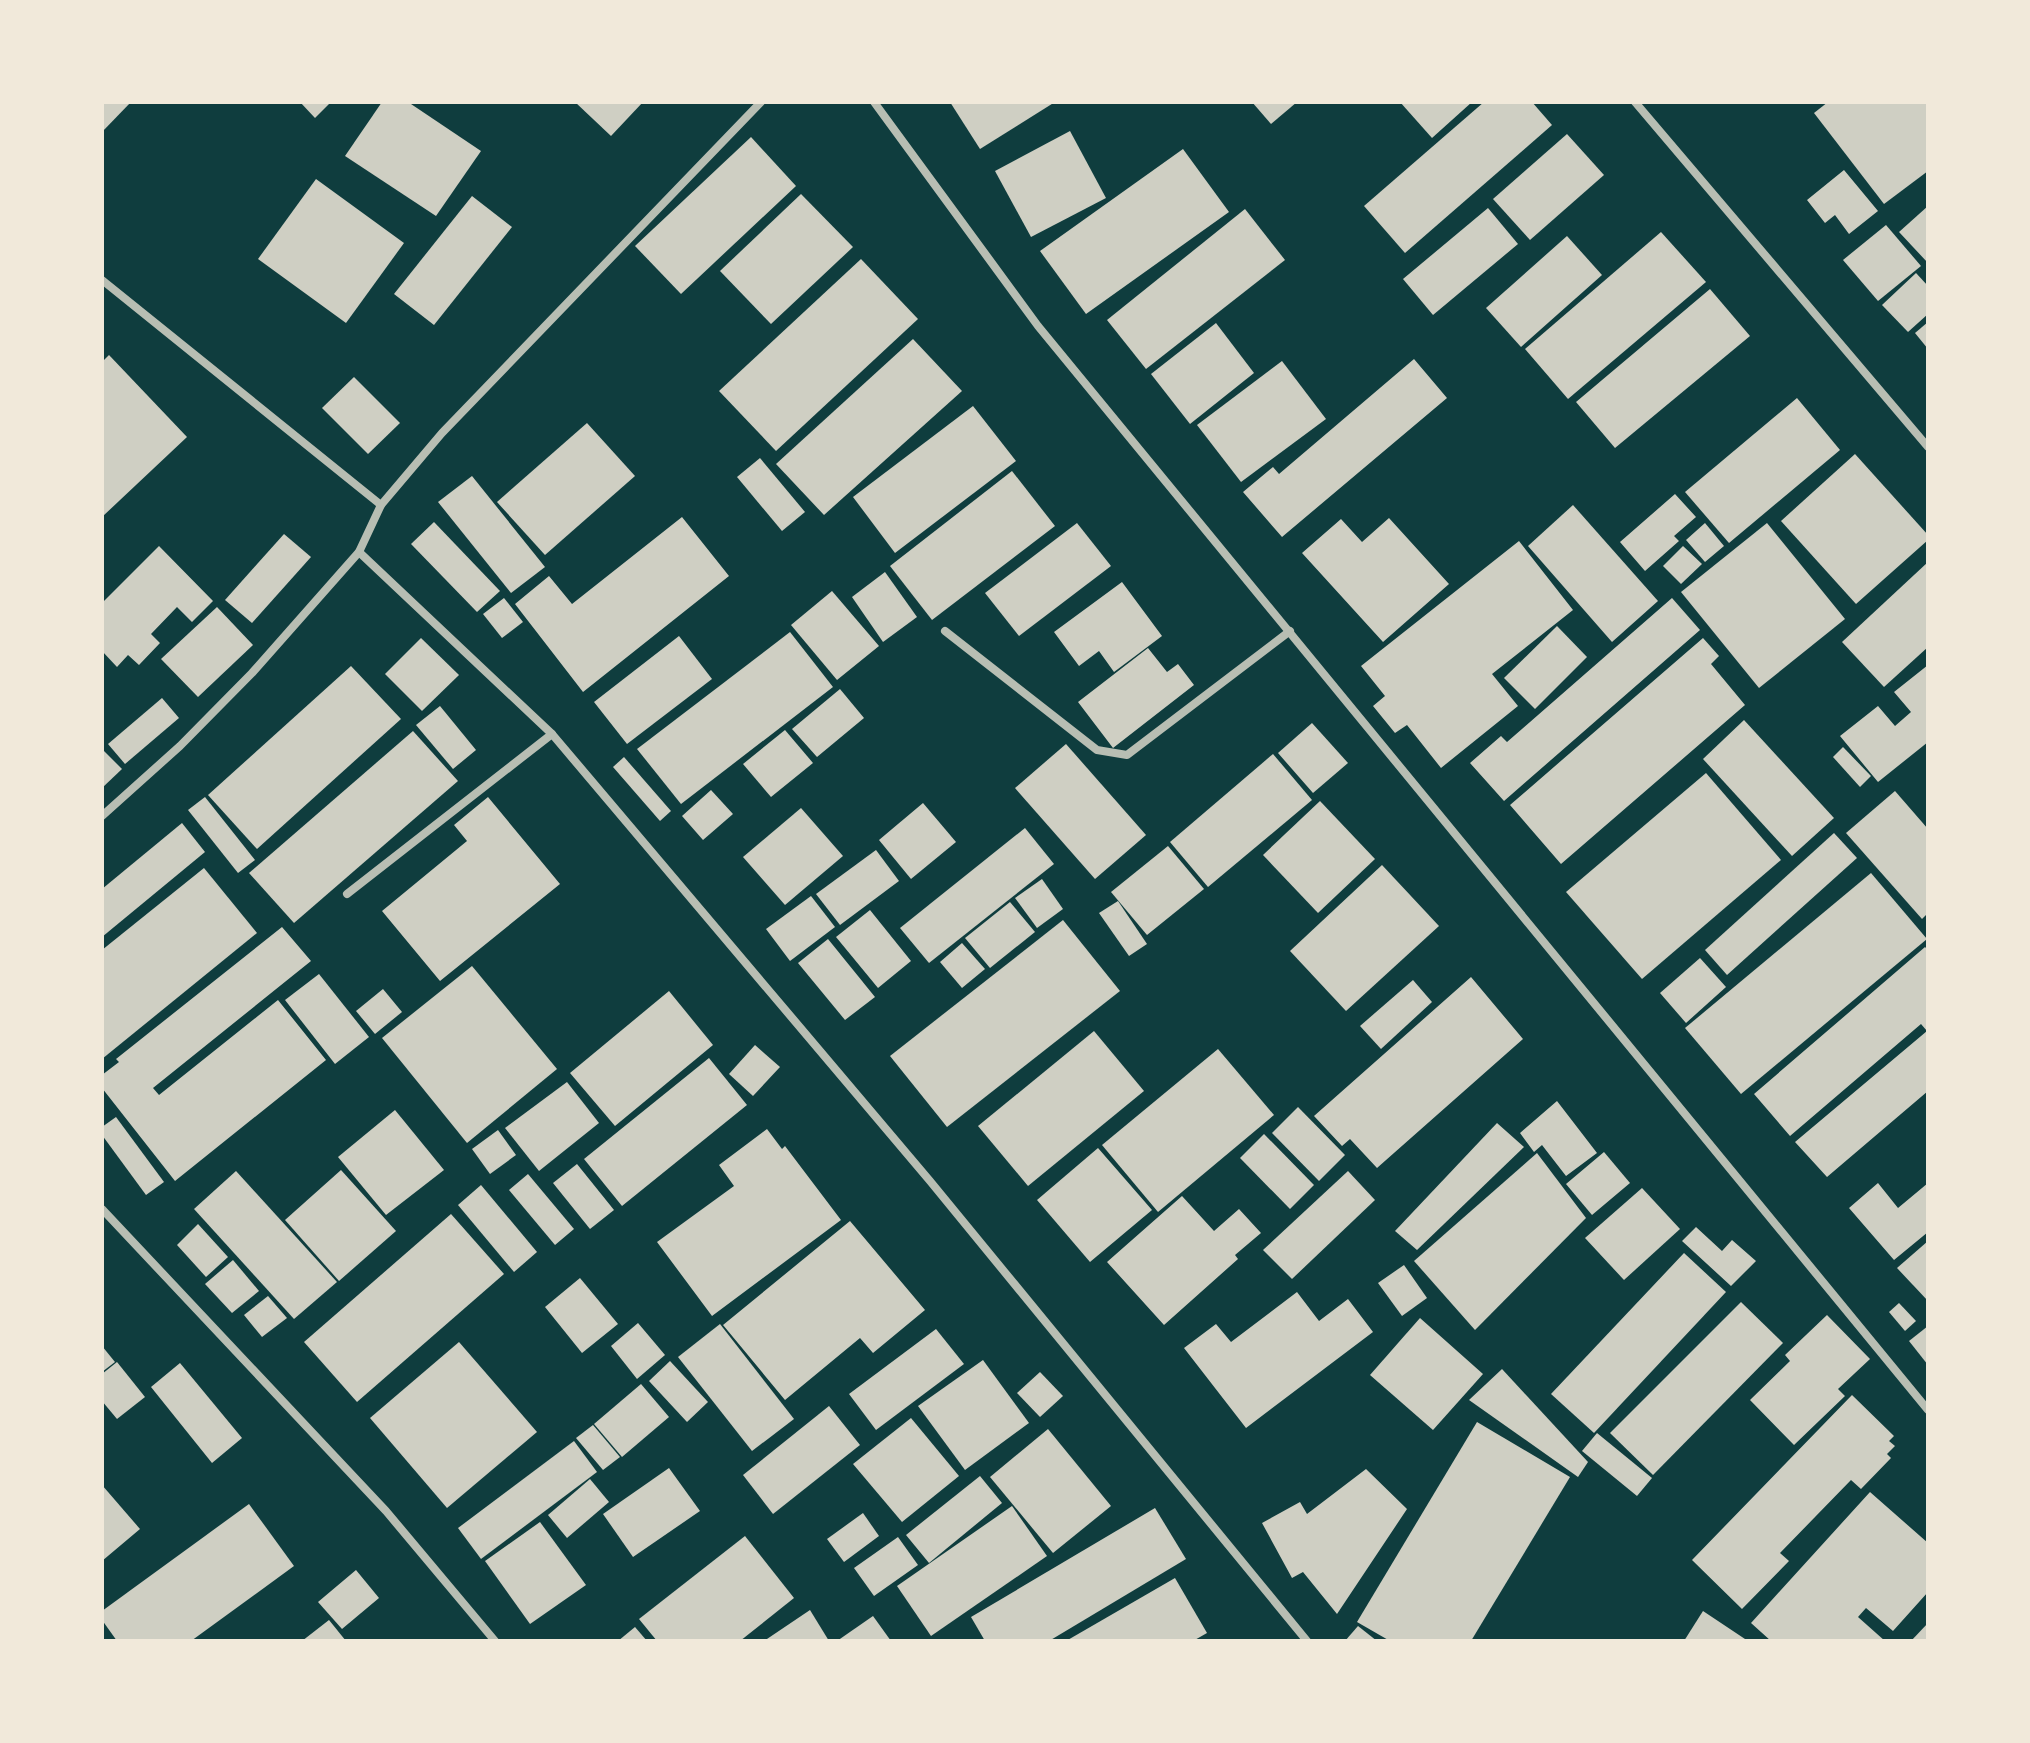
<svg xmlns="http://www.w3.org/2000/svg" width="2030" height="1743" font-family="Commissioner,sans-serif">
<rect width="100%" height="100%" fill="#0f3d3e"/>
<g fill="#cfcfc3">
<path d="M102,102H131L102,132Z"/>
<path d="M300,102H331L315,118Z"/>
<path d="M382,102H408L481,151L436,216L345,156Z"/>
<path d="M575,102H643L611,136Z"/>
<path d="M950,102H1055L980,149Z"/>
<path d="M1252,102H1297L1271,124Z"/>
<path d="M1400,102H1472L1432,138Z"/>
<path d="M1484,102H1532L1552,125L1405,253L1364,206Z"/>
<path d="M1828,102H1928V171L1884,204L1814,113Z"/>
<path d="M1070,131L1106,198L1031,237L995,171Z"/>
<path d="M1567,134L1604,175L1530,240L1493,199Z"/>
<path d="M751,137L796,186L681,294L635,246Z"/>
<path d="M1183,149L1229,212L1086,314L1040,251Z"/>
<path d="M1844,170L1878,211L1849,234L1835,215L1825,223L1807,200Z"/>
<path d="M316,179L404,243L346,323L258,259Z"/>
<path d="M801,194L853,247L771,324L720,271Z"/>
<path d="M472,196L512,227L434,325L394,294Z"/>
<path d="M1928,206V263L1899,232Z"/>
<path d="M1488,208L1518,244L1433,315L1403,279Z"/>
<path d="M1245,209L1285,260L1146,369L1107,320Z"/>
<path d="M1886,225L1921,266L1878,301L1843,260Z"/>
<path d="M1661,232L1706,282L1568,399L1525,349Z"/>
<path d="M1567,236L1602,275L1521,347L1486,308Z"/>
<path d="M861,259L918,319L776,451L719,391Z"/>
<path d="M1916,273L1928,286V314L1908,332L1882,305Z"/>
<path d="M1710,289L1750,336L1615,448L1576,402Z"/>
<path d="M1928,322V349L1915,333Z"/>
<path d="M1216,323L1254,373L1190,424L1151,374Z"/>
<path d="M913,339L962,391L824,515L776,464Z"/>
<path d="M109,355L187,437L102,517V362Z"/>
<path d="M1414,359L1447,398L1282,537L1243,492L1273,467L1279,474Z"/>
<path d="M1282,361L1326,419L1241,482L1197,425Z"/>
<path d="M354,377L400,423L368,454L322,408Z"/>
<path d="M1797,398L1840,450L1729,543L1685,492Z"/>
<path d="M973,406L1016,461L895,553L853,497Z"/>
<path d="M587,423L635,476L545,555L497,502Z"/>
<path d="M1855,454L1928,535V540L1856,604L1781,521Z"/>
<path d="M760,458L805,512L782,531L737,477Z"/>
<path d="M1012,471L1055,526L932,620L890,566Z"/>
<path d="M472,476L545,567L511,593L438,502Z"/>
<path d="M1675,494L1696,517L1674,536L1679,541L1645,571L1620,542Z"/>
<path d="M1573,505L1658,601L1612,642L1528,546Z"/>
<path d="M682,517L729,576L583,692L515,604L549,576L572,604Z"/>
<path d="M1389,518L1449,584L1383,642L1302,553L1341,519L1362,542Z"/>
<path d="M434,522L500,591L477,612L411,544Z"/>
<path d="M1077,523L1111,566L1019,636L985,593Z"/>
<path d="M1705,523L1724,546L1705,562L1686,540Z"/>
<path d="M1767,523L1845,619L1759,688L1681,592Z"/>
<path d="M284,534L311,557L252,623L225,600Z"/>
<path d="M1519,541L1573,610L1492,674L1518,706L1441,768L1407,725L1395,733L1373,706L1385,696L1361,666Z"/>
<path d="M159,546L213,601L192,622L177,607L151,634L160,643L139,665L128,655L117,667L102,651V603Z"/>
<path d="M1683,546L1702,564L1681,584L1663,566Z"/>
<path d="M1928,562V647L1884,687L1842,642Z"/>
<path d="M885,572L917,617L883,642L852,597Z"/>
<path d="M1122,582L1162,636L1114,672L1099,651L1079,666L1054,632Z"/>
<path d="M832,591L879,646L837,680L791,625Z"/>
<path d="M504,598L523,622L502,638L483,614Z"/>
<path d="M1672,598L1700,630L1504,801L1470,763L1501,736L1507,742Z"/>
<path d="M217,607L253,645L198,697L161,659Z"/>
<path d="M1557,626L1587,657L1535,709L1504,678Z"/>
<path d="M790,632L833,687L681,804L637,749Z"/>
<path d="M679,636L712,679L627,744L594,702Z"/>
<path d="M421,638L459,675L422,711L385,674Z"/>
<path d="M1703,638L1719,656L1711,664L1745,705L1561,864L1510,805Z"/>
<path d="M1148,648L1167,672L1178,664L1194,685L1113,748L1078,702Z"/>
<path d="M1928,665V742L1878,782L1840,736L1878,706L1895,726L1911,712L1894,692Z"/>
<path d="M351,666L401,719L257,849L208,795Z"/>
<path d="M840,689L864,718L817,757L792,729Z"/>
<path d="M162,698L179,718L125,764L108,744Z"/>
<path d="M440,706L476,750L453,769L416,725Z"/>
<path d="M1744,720L1834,818L1792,856L1703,759Z"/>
<path d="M1312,723L1348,763L1313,793L1278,753Z"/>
<path d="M785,730L813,763L771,797L743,764Z"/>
<path d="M413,731L458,781L294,923L249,873Z"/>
<path d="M1066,744L1146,835L1095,879L1015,788Z"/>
<path d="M1843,747L1871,776L1860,787L1833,757Z"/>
<path d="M102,749L122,769L102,788Z"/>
<path d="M1273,754L1312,800L1208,887L1170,842Z"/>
<path d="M624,757L671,811L660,821L613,767Z"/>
<path d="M1706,773L1781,860L1642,979L1566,892Z"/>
<path d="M711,790L733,814L703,840L682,816Z"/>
<path d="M1895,791L1928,829V913L1922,919L1846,833Z"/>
<path d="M205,797L255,860L238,873L188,810Z"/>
<path d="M488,797L560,884L440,981L382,911L467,841L454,825Z"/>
<path d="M1320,801L1375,859L1318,913L1263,855Z"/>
<path d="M923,803L956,842L911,879L879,840Z"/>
<path d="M801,808L843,856L785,905L743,857Z"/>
<path d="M182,823L205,852L102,937V889Z"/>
<path d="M1025,828L1054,864L929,963L900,928Z"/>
<path d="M1834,833L1857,858L1727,975L1705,950Z"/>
<path d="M1168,846L1204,889L1147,935L1111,892Z"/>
<path d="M876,850L899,881L840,925L816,894Z"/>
<path d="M1382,865L1439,926L1346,1011L1290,951Z"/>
<path d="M204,868L257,933L102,1059V950Z"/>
<path d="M1871,873L1927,939L1741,1094L1685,1028Z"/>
<path d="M1042,879L1063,909L1037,928L1015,898Z"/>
<path d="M811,896L835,927L790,961L766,929Z"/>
<path d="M1118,901L1147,944L1129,956L1099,913Z"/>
<path d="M1010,902L1035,932L990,968L965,938Z"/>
<path d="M870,910L911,961L878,988L836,937Z"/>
<path d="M1063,920L1120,991L947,1127L890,1056Z"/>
<path d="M282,927L311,961L153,1088L159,1095L278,1000L326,1060L175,1181L102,1088V1075L119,1062L116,1059Z"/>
<path d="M828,939L875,997L845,1020L798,963Z"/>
<path d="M962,943L985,969L962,988L940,962Z"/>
<path d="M1925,947L1928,950V1091L1827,1177L1795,1142L1927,1031L1921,1024L1790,1136L1754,1094Z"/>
<path d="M1700,958L1726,987L1686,1023L1660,993Z"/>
<path d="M472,966L557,1069L467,1143L382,1038Z"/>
<path d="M319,974L369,1037L335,1064L285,1000Z"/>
<path d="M1471,977L1523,1039L1377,1168L1350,1139L1342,1146L1314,1116Z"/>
<path d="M1413,980L1432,1002L1381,1049L1360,1026Z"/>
<path d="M383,989L402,1012L375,1034L356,1011Z"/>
<path d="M669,991L713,1045L615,1126L570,1073Z"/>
<path d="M1094,1031L1144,1091L1028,1186L978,1126Z"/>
<path d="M755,1045L780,1067L753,1096L729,1074Z"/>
<path d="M1218,1049L1274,1115L1158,1212L1102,1145Z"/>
<path d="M709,1058L747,1105L622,1206L584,1159Z"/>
<path d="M567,1082L599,1123L539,1171L505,1128Z"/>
<path d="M1557,1101L1597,1153L1566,1176L1542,1145L1534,1152L1520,1133Z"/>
<path d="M1298,1107L1345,1155L1319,1181L1272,1133Z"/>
<path d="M395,1110L444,1170L386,1215L338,1157Z"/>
<path d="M116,1117L164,1182L146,1195L102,1135V1127Z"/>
<path d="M1497,1123L1524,1147L1417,1250L1395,1231Z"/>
<path d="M767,1129L782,1149L785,1146L841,1220L712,1316L657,1242L734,1186L719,1165Z"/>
<path d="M498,1130L516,1155L490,1174L472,1149Z"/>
<path d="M1264,1134L1314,1185L1290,1209L1240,1158Z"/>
<path d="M1098,1148L1152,1210L1090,1262L1037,1200Z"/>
<path d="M1604,1152L1630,1183L1592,1215L1566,1184Z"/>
<path d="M1537,1153L1586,1218L1475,1330L1414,1261Z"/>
<path d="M577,1164L614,1210L590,1229L553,1183Z"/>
<path d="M341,1170L396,1231L339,1281L285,1220Z"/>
<path d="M236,1171L337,1282L294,1319L194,1209Z"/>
<path d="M1348,1171L1375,1200L1292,1279L1263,1250Z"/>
<path d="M528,1174L574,1229L555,1245L509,1190Z"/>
<path d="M1878,1183L1898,1208L1928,1183V1232L1894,1260L1849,1208Z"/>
<path d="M481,1185L537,1252L514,1272L458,1205Z"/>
<path d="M1642,1188L1680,1229L1624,1280L1585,1238Z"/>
<path d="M1182,1196L1214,1231L1239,1209L1261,1233L1235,1255L1238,1259L1164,1325L1107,1262Z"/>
<path d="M451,1214L504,1274L357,1402L304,1342Z"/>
<path d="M850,1221L925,1310L873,1353L860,1338L785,1400L723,1325Z"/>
<path d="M198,1224L228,1257L206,1277L177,1245Z"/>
<path d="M1696,1227L1722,1251L1732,1240L1756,1261L1731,1286L1682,1241Z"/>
<path d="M1928,1241V1301L1897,1268Z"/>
<path d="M1684,1253L1726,1292L1594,1433L1551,1394Z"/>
<path d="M233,1260L259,1291L232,1313L205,1284Z"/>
<path d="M1404,1265L1427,1298L1402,1316L1378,1283Z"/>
<path d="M580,1278L618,1324L582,1353L545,1307Z"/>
<path d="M1297,1292L1319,1321L1348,1299L1373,1332L1246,1428L1184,1348L1216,1324L1231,1342Z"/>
<path d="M268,1296L287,1318L262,1337L244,1315Z"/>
<path d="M1741,1302L1783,1343L1653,1475L1610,1433Z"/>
<path d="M1899,1303L1916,1321L1905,1331L1889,1312Z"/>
<path d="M1827,1315L1870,1359L1838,1389L1845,1396L1794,1445L1750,1400L1790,1361L1785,1355Z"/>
<path d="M1420,1318L1483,1374L1433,1430L1370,1375Z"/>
<path d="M638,1323L665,1355L637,1379L611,1346Z"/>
<path d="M720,1324L794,1419L752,1451L678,1357Z"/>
<path d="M1928,1326V1365L1909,1341Z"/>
<path d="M936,1329L964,1364L876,1430L849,1394Z"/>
<path d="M459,1342L537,1432L447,1508L370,1418Z"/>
<path d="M102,1346L115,1362L102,1372Z"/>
<path d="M983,1360L1029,1423L965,1470L918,1406Z"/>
<path d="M670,1361L708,1402L687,1422L649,1381Z"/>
<path d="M117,1362L145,1397L117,1419L102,1401V1374Z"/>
<path d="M180,1363L242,1438L212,1463L151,1387Z"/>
<path d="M1502,1369L1588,1462L1578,1477L1469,1400Z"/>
<path d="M1040,1372L1063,1396L1040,1417L1017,1393Z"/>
<path d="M641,1384L669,1417L622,1457L594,1424Z"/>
<path d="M1852,1395L1894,1436L1889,1441L1895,1446L1887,1454L1891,1458L1861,1489L1851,1480L1780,1553L1789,1561L1742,1609L1692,1560Z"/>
<path d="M829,1406L860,1445L773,1514L743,1475Z"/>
<path d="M911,1418L959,1476L902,1522L853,1464Z"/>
<path d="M1477,1422L1570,1477L1471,1641H1390L1357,1622Z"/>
<path d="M593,1425L620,1457L603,1470L576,1438Z"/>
<path d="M1048,1429L1111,1506L1053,1553L990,1477Z"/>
<path d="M1597,1433L1652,1478L1637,1496L1582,1451Z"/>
<path d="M574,1441L597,1472L481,1559L458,1528Z"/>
<path d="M669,1468L700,1511L633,1557L603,1514Z"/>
<path d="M1366,1469L1407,1509L1337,1614L1303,1572L1292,1578L1262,1523L1300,1502L1307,1514Z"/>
<path d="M980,1476L1002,1503L929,1563L906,1535Z"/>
<path d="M590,1479L609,1502L567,1538L548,1515Z"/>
<path d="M102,1485L140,1529L102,1561Z"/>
<path d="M1870,1492L1928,1543V1592L1893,1631L1866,1608L1858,1617L1885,1641H1771L1751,1623Z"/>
<path d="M249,1504L294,1566L191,1641H117L102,1620V1611Z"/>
<path d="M1012,1506L1047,1556L931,1636L897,1586Z"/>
<path d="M1155,1508L1186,1559L1049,1641H985L971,1617Z"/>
<path d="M863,1513L879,1536L844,1562L827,1539Z"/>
<path d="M540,1522L586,1585L530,1624L485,1561Z"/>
<path d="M745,1536L794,1598L740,1641H657L639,1619Z"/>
<path d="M898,1537L918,1565L874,1596L854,1568Z"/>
<path d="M356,1570L379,1598L342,1629L318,1602Z"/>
<path d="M1175,1578L1207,1633L1193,1641H1066Z"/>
<path d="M810,1610L829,1641H764Z"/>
<path d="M1703,1611L1748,1641H1684Z"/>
<path d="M873,1616L891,1641H837Z"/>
<path d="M329,1620L346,1641H302Z"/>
<path d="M1928,1623V1641H1911Z"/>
<path d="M1358,1626L1377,1641H1345Z"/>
<path d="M635,1627L647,1641H618Z"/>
</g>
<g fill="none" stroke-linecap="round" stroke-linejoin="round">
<g stroke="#b8beb3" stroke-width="8">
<path d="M874,102L1038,326L1928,1410"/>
<path d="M1635,102L1928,447"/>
<path d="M102,280L381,505"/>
<path d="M359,552L552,734L930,1181L1307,1641"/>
<path d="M945,631L1097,750L1127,755L1290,631"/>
<path d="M102,816L180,746L252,673L359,552L381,505L442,433L761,102"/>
<path d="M347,894L552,734"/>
<path d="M102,1209L386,1511L495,1641"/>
</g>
</g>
<rect width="2030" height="1743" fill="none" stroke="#f1e9da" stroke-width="208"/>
</svg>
